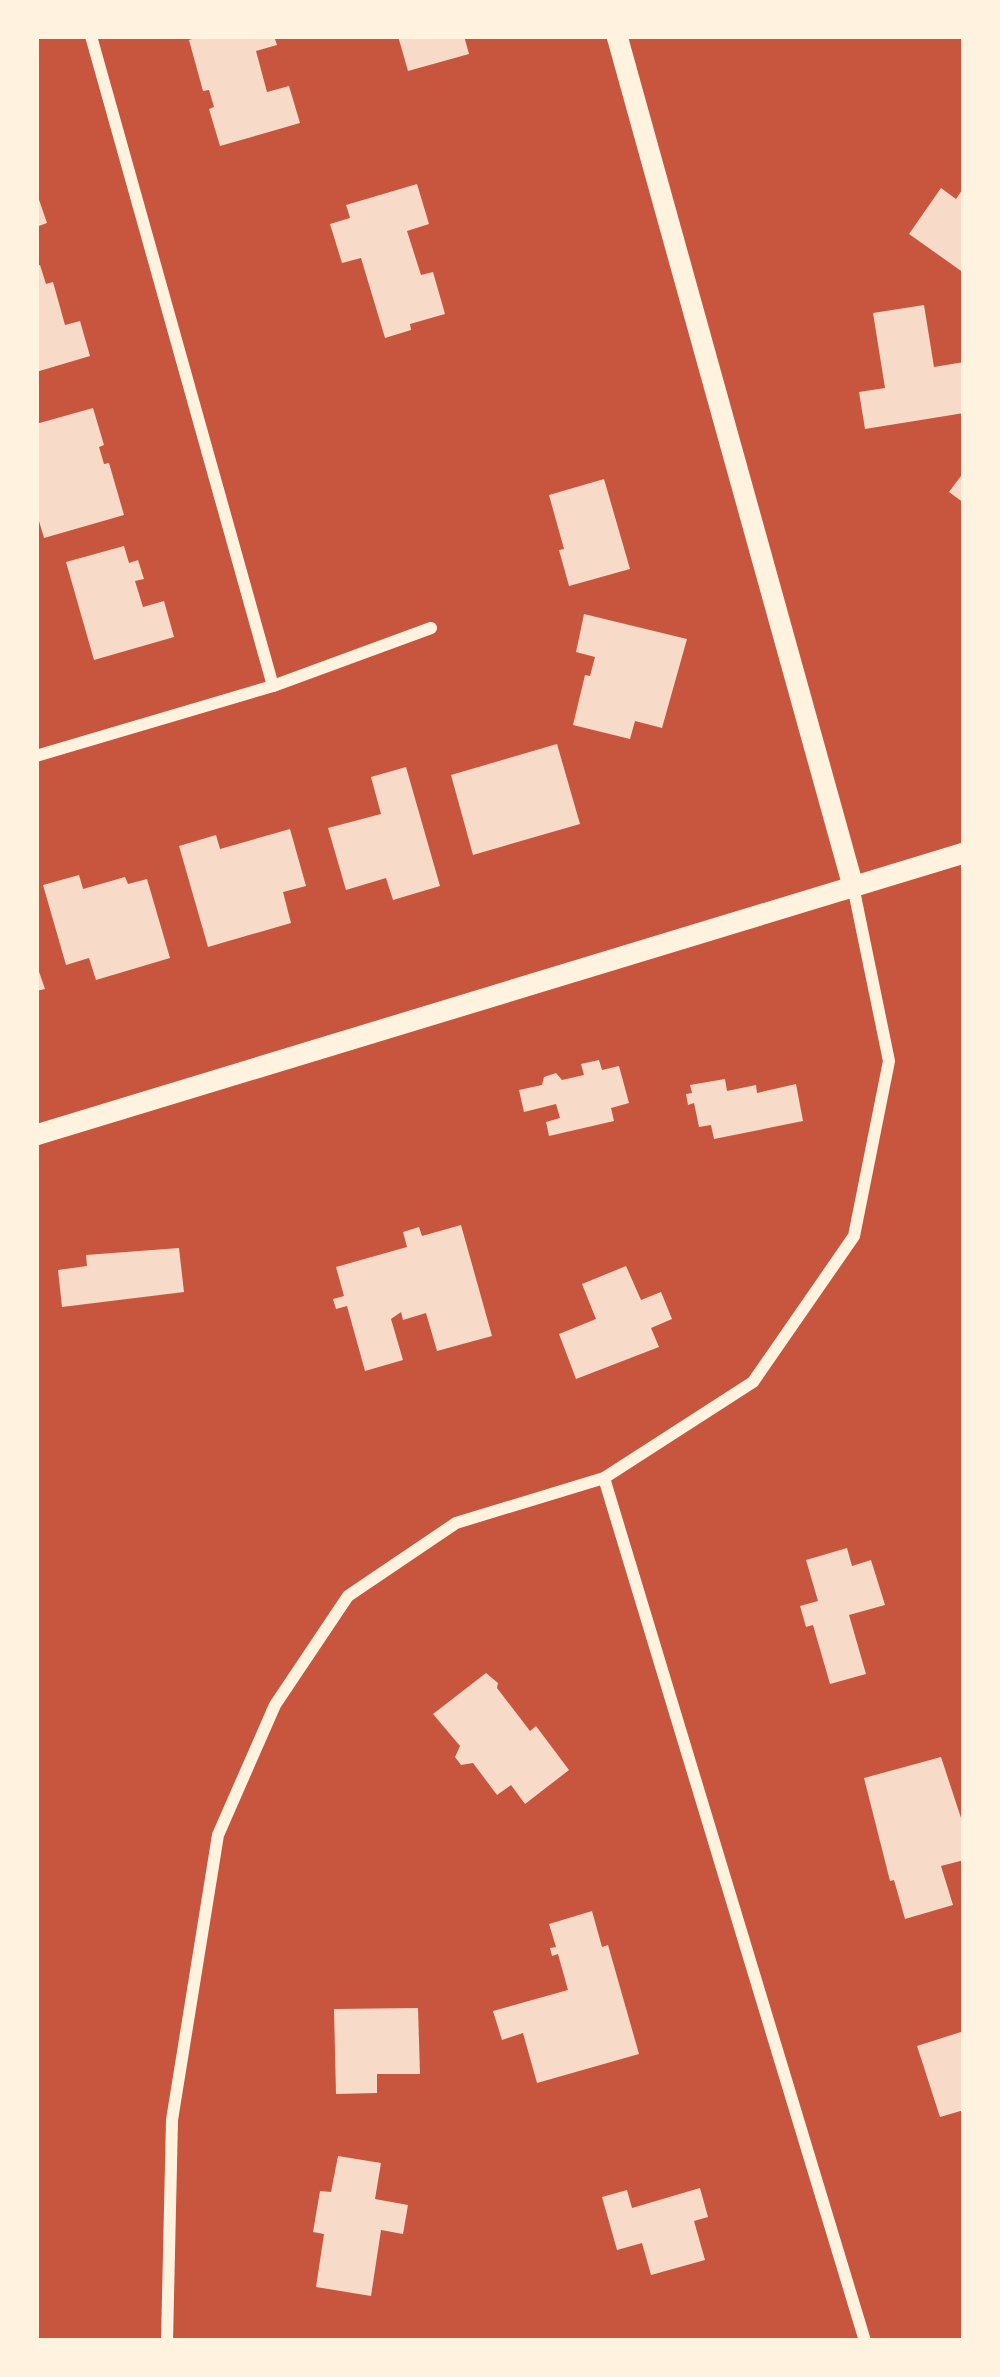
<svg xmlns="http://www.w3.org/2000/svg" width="1000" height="2377" font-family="'Source Sans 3',sans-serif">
<rect width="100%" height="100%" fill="#c8553d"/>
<g fill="#f7dbc8">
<path d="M201,36H274L277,45L256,51L267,92L289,86L300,123L220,146L209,109L214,107L209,90L203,91L189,40Z"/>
<path d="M398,36H464L469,54L408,71Z"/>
<path d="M417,184L429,224L407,231L421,275L433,272L445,314L410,324L411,330L385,338L361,258L342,263L330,224L350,218L346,205Z"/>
<path d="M964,187V273L909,234L941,188L956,199Z"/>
<path d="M36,191L47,223L36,227Z"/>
<path d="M40,265L46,284L53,282L65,325L80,321L90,356L36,372V266Z"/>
<path d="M924,305L934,367L964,362V413L865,429L859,392L885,388L873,313Z"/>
<path d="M93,408L104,445L99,447L104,464L109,463L124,515L44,538L36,511V424Z"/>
<path d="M964,472V503L949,492Z"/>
<path d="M604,479L630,569L569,586L559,550L564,549L549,495Z"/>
<path d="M124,546L129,563L138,560L144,579L135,581L143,607L164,601L174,637L94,660L66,562Z"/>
<path d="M584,614L687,639L662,728L635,721L630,739L573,725L585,675L590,676L595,657L576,652Z"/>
<path d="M557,744L580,824L473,855L451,775Z"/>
<path d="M406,767L440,886L393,900L386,878L346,890L328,828L381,814L371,777Z"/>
<path d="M290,829L306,886L283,892L291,923L208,947L179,846L216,835L220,849Z"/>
<path d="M79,875L83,889L125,877L128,884L147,879L170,958L96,980L89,958L66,965L43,885Z"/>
<path d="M36,963L45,989L36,991Z"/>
<path d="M599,1060L602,1070L619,1066L629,1103L611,1108L614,1121L549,1136L546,1122L560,1118L556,1104L524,1112L519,1090L542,1085L544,1077L556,1073L562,1080L584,1075L581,1064Z"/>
<path d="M725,1079L727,1091L756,1085L757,1093L796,1084L803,1121L714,1139L711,1125L699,1127L694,1103L688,1105L686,1094L692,1093L690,1085Z"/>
<path d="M461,1225L492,1336L437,1351L426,1313L403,1320L401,1312L391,1319L403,1360L365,1371L347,1306L336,1309L333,1299L344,1296L336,1267L407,1247L403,1232L419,1227L422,1236Z"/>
<path d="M179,1248L184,1292L62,1307L58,1270L87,1266L86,1255Z"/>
<path d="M626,1266L641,1300L661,1292L672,1319L651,1328L659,1347L576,1379L559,1334L596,1319L582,1284Z"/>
<path d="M847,1548L852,1566L871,1560L885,1605L849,1615L866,1674L830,1684L813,1625L806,1627L800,1606L818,1601L806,1560Z"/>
<path d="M486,1673L498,1683L497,1688L530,1731L536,1726L569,1770L525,1804L511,1785L497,1795L473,1763L461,1765L455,1757L460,1746L433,1714Z"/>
<path d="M941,1757L964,1827V1860L941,1866L953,1905L905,1919L894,1880L890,1881L864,1778Z"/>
<path d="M592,1911L602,1947L608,1945L639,2054L537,2083L523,2033L502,2040L493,2011L568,1990L558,1954L552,1956L550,1948L556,1947L549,1924Z"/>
<path d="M418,2008L420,2074H377V2093L336,2094L334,2009Z"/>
<path d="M964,2031V2110L940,2117L917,2046Z"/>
<path d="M338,2156L381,2163L375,2199L408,2205L403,2234L381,2230L371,2296L316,2287L324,2234L313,2232L320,2191L331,2192Z"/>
<path d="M700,2188L708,2217L694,2221L705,2260L651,2275L642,2243L617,2250L602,2197L627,2190L632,2208Z"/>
</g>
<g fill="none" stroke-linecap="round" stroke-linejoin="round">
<g stroke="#fff3e0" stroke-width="12">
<path d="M91,36L273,686"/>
<path d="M36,756L273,686L431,628"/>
<path d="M604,1478L865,2341"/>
<path d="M167,2341L172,2120L218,1835L275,1705L348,1596L456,1523L604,1478L753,1382L854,1236L889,1061L853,886"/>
</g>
<g stroke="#fff3e0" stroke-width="21">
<path d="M617,36L853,886"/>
<path d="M36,1135L964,853"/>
</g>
</g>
<rect width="1000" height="2377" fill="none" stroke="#fff3e0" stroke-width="78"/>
</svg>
